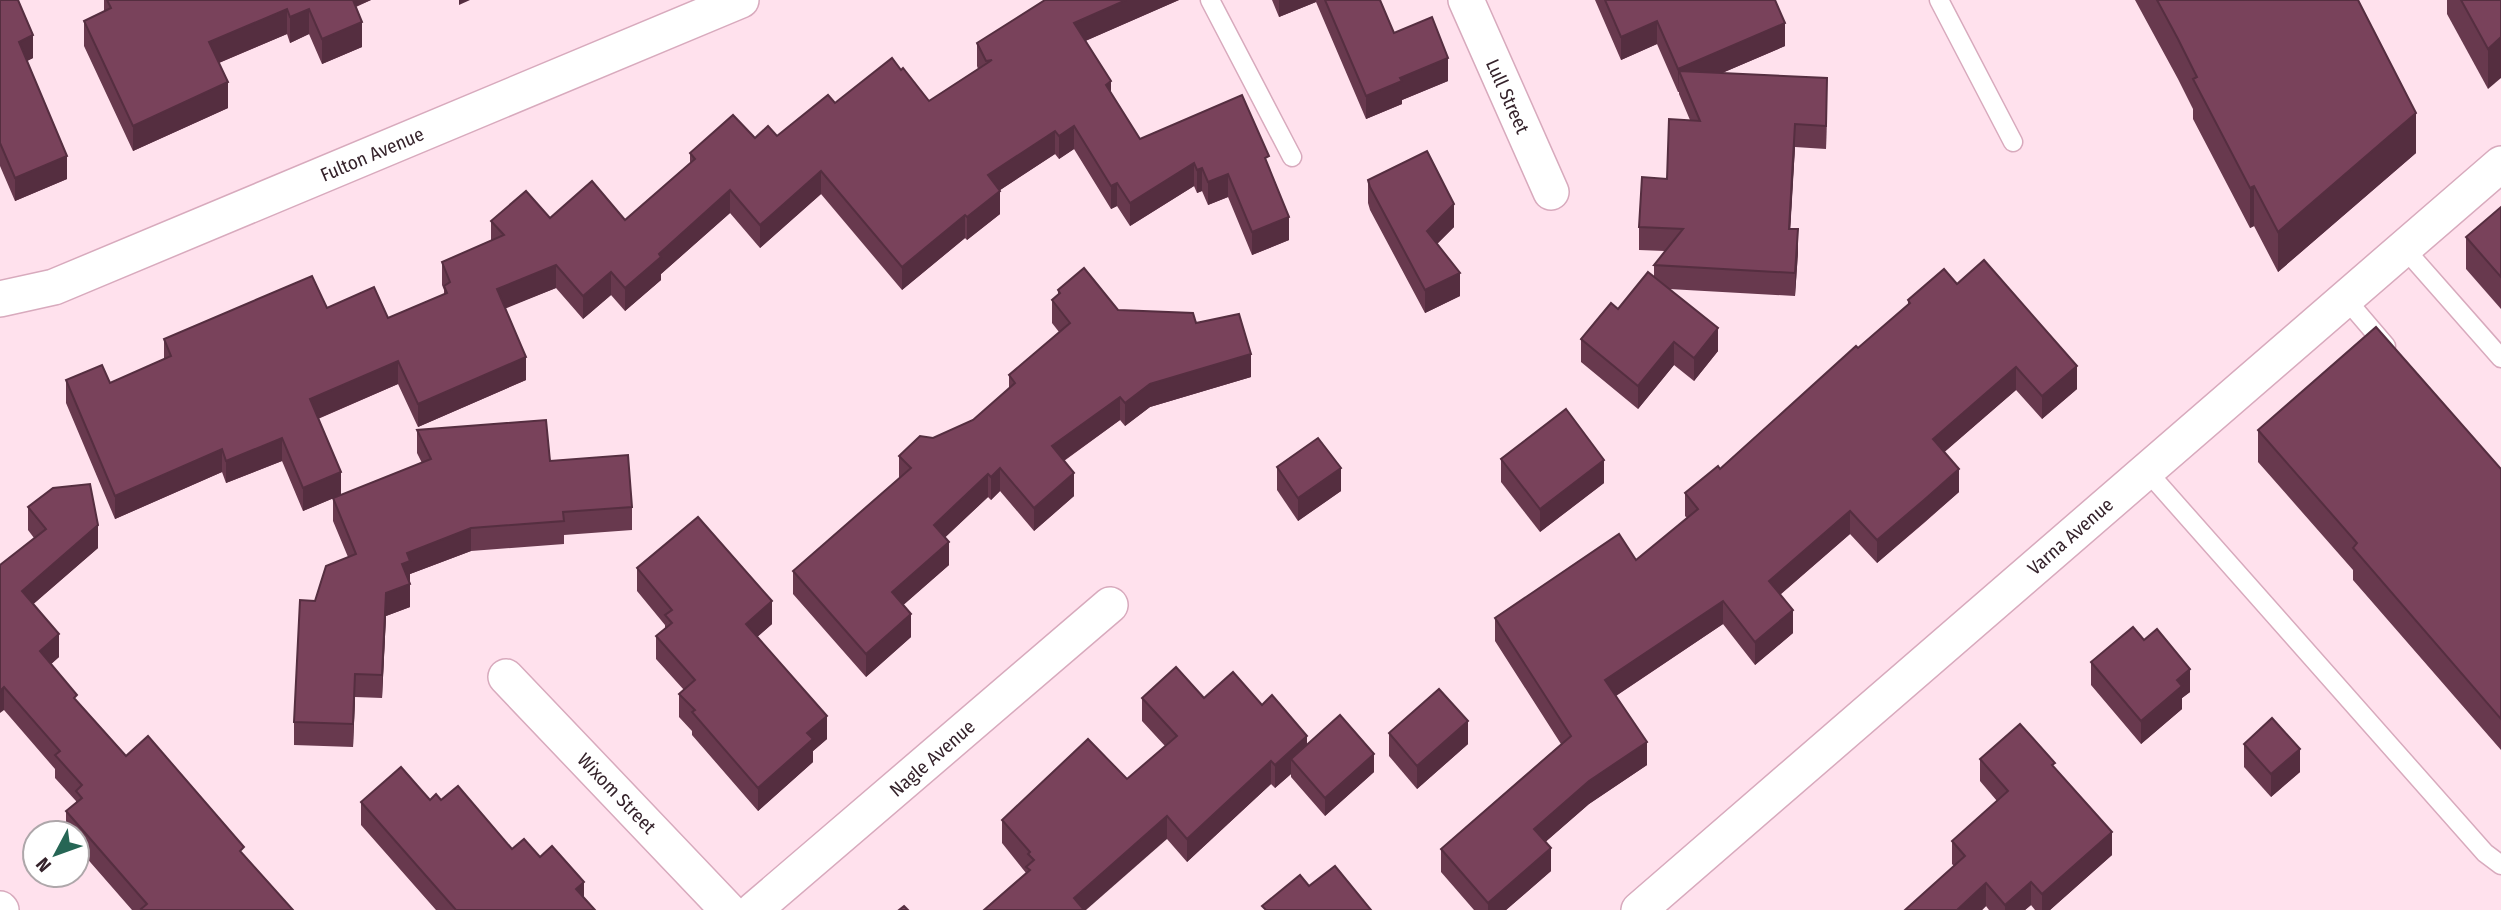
<svg xmlns="http://www.w3.org/2000/svg" width="2501" height="910" font-family="'Fira Sans Condensed',sans-serif">
<rect width="100%" height="100%" fill="#ffe1ed"/>
<g fill="none" stroke-linecap="round" stroke-linejoin="round">
<defs>
<g id="service">
<path d="M1210,0L1292,157"/>
<path d="M1939,0L2013,142"/>
<path d="M2404,248L2501,358"/>
<path d="M2345,298L2386,346"/>
<path d="M2146,470L2485,853L2501,865"/>
</g>
<g id="minor">
<path d="M1466,0L1551,192"/>
<path d="M0,299L54,287L741,0"/>
<path d="M506,677L728,910"/>
<path d="M0,909L1,910"/>
<path d="M754,910L1110,605"/>
<path d="M1639,910L2501,164"/>
</g>
</defs>
<use href="#service" stroke="#d8aabd" stroke-width="21"/>
<use href="#minor" stroke="#d8aabd" stroke-width="38"/>
<use href="#service" stroke="#fff" stroke-width="18"/>
<use href="#minor" stroke="#fff" stroke-width="35"/>
</g>
<g fill="#68394e">
<path d="M0,0L33,58L27,61L67,179L15,201L0,166Z"/>
<path d="M104,0H371L356,7L362,47L322,64L309,34L290,43L287,34L219,63L228,108L133,151L84,46V21L104,12Z"/>
<path d="M1045,0H1179L1085,41L1111,94L1140,139L1269,167L1289,240L1252,255L1228,197L1208,205L1202,191L1197,193L1194,186L1130,226L1117,206L1111,209L1074,149L1059,159L1055,154L1000,190V214L967,240L965,238L902,290L821,194L760,248L730,213L661,274V280L625,311L611,295L583,319L556,288L505,308L526,380L418,427L398,384L318,419L341,495L303,511L282,461L226,483L222,472L115,519L66,403V380L110,383L164,359V339L327,308L388,318L444,295V290L442,285V262L491,241V221L550,218L625,220L690,163V153L755,138L777,136L835,103L901,70L929,101L978,69L977,66V43Z"/>
<path d="M1272,0H1380L1394,33L1448,81L1402,100V104L1366,119L1316,2L1279,17Z"/>
<path d="M1595,0H1775L1785,46L1722,73L1827,101L1826,149L1795,147L1790,229L1798,252L1795,296L1669,289L1718,351L1694,381L1674,365L1638,409L1581,362V339L1618,309L1654,276V265L1665,251L1639,250V227L1667,179L1690,120L1679,94V92H1678L1657,44L1621,60Z"/>
<path d="M2135,0H2358L2416,153L2278,272L2254,226L2250,228L2193,119V109L2178,79Z"/>
<path d="M2447,0H2501L2488,89L2447,14Z"/>
<path d="M1368,180L1454,227L1437,244L1460,296L1425,313L1370,210L1368,203Z"/>
<path d="M2501,207V309L2466,269V237Z"/>
<path d="M1957,284L2077,389L2042,419L2016,390L1944,452L1959,492L1924,523L1877,563L1850,534L1780,595L1793,633L1755,665L1723,624L1616,696L1647,765L1589,804L1545,842L1551,871L1506,910H1474L1441,872V849L1561,744L1495,641V618L1636,560L1687,518L1685,516V493L1720,469L1908,306V300Z"/>
<path d="M1058,290L1118,310L1196,323L1251,377L1150,407L1125,426L1120,420L1064,461L1074,496L1034,531L1000,491L991,500L988,497L945,537L949,565L903,605L911,637L866,677L793,594V571L899,479V456L933,438L973,420L1009,389V375L1059,332L1052,323V300L1058,295Z"/>
<path d="M417,430L550,461L632,507V530L564,535V544L471,551L410,574V607L386,616L382,698L355,697L353,747L294,745V722L315,601L348,557L333,521V498L422,463L417,453Z"/>
<path d="M2258,430L2501,469V750L2353,580V570L2258,462Z"/>
<path d="M1501,459L1604,483L1540,532L1501,482Z"/>
<path d="M1277,467L1341,491L1298,521L1277,490Z"/>
<path d="M28,507L98,548L33,604L59,657L51,664L77,702L126,756L244,856L293,910H132L77,847V833H66V811L76,803V801L55,778V769L4,710L0,565L34,538L28,530Z"/>
<path d="M637,568L772,624L757,637L827,739L813,751V762L758,811L692,735V731L679,717V694L684,690L656,659V636L665,628V625L637,591Z"/>
<path d="M2091,662L2190,692L2182,698V709L2141,744L2091,685Z"/>
<path d="M1142,698H1204L1262,705L1307,744L1374,772L1325,816L1291,777V774L1275,788L1271,784L1187,862L1167,839L1026,873L1002,843V820L1127,779L1165,746L1142,721Z"/>
<path d="M1389,733L1468,744L1417,789L1389,756Z"/>
<path d="M2244,744L2300,772L2271,797L2244,767Z"/>
<path d="M1980,759L2055,768L2112,855L2050,910H2035L2031,905L2025,910H1989L1986,906L1982,910H1905L1954,866L1952,864V841L1997,801L1980,781Z"/>
<path d="M430,800H441L512,849L540,857L584,898L595,910H436L361,825V802Z"/>
</g>
<g fill="#552e40">
<path d="M347,0H371L347,10Z"/>
<path d="M459,0H470L459,5Z"/>
<path d="M1126,0H1179L1074,46V23Z"/>
<path d="M1279,0H1316V2L1279,17Z"/>
<path d="M287,9V34L209,67V42Z"/>
<path d="M309,9V34L290,43V17Z"/>
<path d="M1657,21V44L1621,60V37Z"/>
<path d="M362,22V47L322,64V39Z"/>
<path d="M1785,23V46L1687,88L1679,71L1678,92V69Z"/>
<path d="M33,35V58L19,65V42Z"/>
<path d="M2501,37V78L2488,89V49Z"/>
<path d="M1448,58V81L1402,100V104L1366,119V96L1400,78Z"/>
<path d="M1827,78V101L1826,149V126Z"/>
<path d="M1111,81V104L1106,85Z"/>
<path d="M228,82V108L133,151V126Z"/>
<path d="M2416,113V153L2278,272V232Z"/>
<path d="M1795,124V147L1789,251V229Z"/>
<path d="M1074,126V149L1059,159V136Z"/>
<path d="M1055,131V154L988,198V175Z"/>
<path d="M67,156V179L15,201V178Z"/>
<path d="M1194,163V186L1130,226V203Z"/>
<path d="M1202,168V191L1197,193V170Z"/>
<path d="M821,171V194L760,248V225Z"/>
<path d="M1228,174V197L1208,205V182Z"/>
<path d="M1117,183V206L1111,209V186Z"/>
<path d="M2254,186V226L2250,228V188Z"/>
<path d="M730,190V213L661,274V280L625,311V288L659,254Z"/>
<path d="M1000,191V214L967,240V217Z"/>
<path d="M1454,204V227L1427,254V231Z"/>
<path d="M965,215V238L902,290V267Z"/>
<path d="M1289,217V240L1252,255V232Z"/>
<path d="M1798,229V252L1795,296V273Z"/>
<path d="M556,265V288L497,312V289Z"/>
<path d="M611,272V295L583,319V296Z"/>
<path d="M1460,273V296L1425,313V290Z"/>
<path d="M1718,328V351L1694,381V358Z"/>
<path d="M1674,342V365L1638,409V386Z"/>
<path d="M1251,354V377L1150,407L1125,426V403L1150,384Z"/>
<path d="M526,357V380L418,427V404Z"/>
<path d="M398,361V384L310,422V399Z"/>
<path d="M2077,366V389L2042,419V396Z"/>
<path d="M2016,367V390L1933,462V439Z"/>
<path d="M1120,397V420L1052,469V446Z"/>
<path d="M282,438V461L226,483V461Z"/>
<path d="M222,449V472L115,519V496Z"/>
<path d="M1604,460V483L1540,532V509Z"/>
<path d="M1000,468V491L991,500V477Z"/>
<path d="M1341,468V491L1298,521V498Z"/>
<path d="M1959,469V492L1877,563V540Z"/>
<path d="M341,472V495L303,511V488Z"/>
<path d="M1074,473V496L1034,531V508Z"/>
<path d="M988,474V497L934,548V525Z"/>
<path d="M1850,511V534L1769,604V581Z"/>
<path d="M98,525V548L22,614V591Z"/>
<path d="M471,528V551L410,574V607L386,616L382,698V675L386,593L402,564L407,553Z"/>
<path d="M949,542V565L892,615V592Z"/>
<path d="M772,601V624L746,647V624Z"/>
<path d="M1723,601V624L1605,703V680Z"/>
<path d="M1793,610V633L1755,665V642Z"/>
<path d="M911,614V637L866,677V654Z"/>
<path d="M59,634V657L40,674V651Z"/>
<path d="M2190,669V692L2182,698V709L2141,744V721L2177,680Z"/>
<path d="M355,674V697L353,747V724Z"/>
<path d="M4,687V710L0,713V691Z"/>
<path d="M827,716V739L813,751V762L758,811V788L807,733Z"/>
<path d="M1468,721V744L1417,789V766Z"/>
<path d="M1307,736V759H1291V774L1275,788V765Z"/>
<path d="M1647,742V765L1589,804L1534,852V829L1589,781Z"/>
<path d="M2300,749V772L2271,797V774Z"/>
<path d="M1374,754V772L1325,816V798Z"/>
<path d="M1271,761V784L1187,862V839Z"/>
<path d="M1167,816V839L1086,910H1074V898Z"/>
<path d="M2112,832V855L2050,910H2042V894Z"/>
<path d="M1551,848V871L1506,910H1488V903Z"/>
<path d="M584,882V905L576,889Z"/>
<path d="M2031,882V905L2025,910H2005V905Z"/>
<path d="M1986,883V906L1982,910H1957Z"/>
</g>
<g fill="#79425b" stroke="#552e40" stroke-width="2">
<path d="M0,0H18L33,35L19,42L67,156L15,178L0,143Z"/>
<path d="M107,0H353L362,22L322,39L309,9L290,17L287,9L209,42L228,82L133,126L84,21L111,8Z"/>
<path d="M1045,0H1126L1074,23L1111,81L1106,85L1140,139L1242,95L1269,156L1265,158L1289,217L1252,232L1228,174L1208,182L1202,168L1197,170L1194,163L1130,203L1117,183L1111,186L1074,126L1059,136L1055,131L988,175L1000,191L967,217L965,215L902,267L821,171L760,225L730,190L659,254L661,257L625,288L611,272L583,296L556,265L497,289L526,357L418,404L398,361L310,399L341,472L303,488L282,438L226,461L222,449L115,496L66,380L102,365L110,383L171,356L164,339L312,276L327,308L374,287L388,318L447,293L444,286L450,282L442,262L504,235L491,221L526,191L550,218L592,181L625,220L695,159L690,153L733,115L755,138L768,126L777,136L828,95L835,103L892,58L901,70L903,68L929,101L992,60L986,61L977,43Z"/>
<path d="M1325,0H1380L1394,33L1432,17L1448,58L1400,78L1402,81L1366,96Z"/>
<path d="M1605,0H1775L1785,23L1678,69L1657,21L1621,37Z"/>
<path d="M2157,0H2358L2416,113L2278,232L2254,186L2250,188L2193,79L2197,77L2178,39Z"/>
<path d="M2461,0H2501V37L2488,49Z"/>
<path d="M1679,71L1827,78L1826,126L1795,124L1789,229H1798L1795,273L1654,265L1683,229L1639,227L1642,177L1667,179L1669,119L1700,121Z"/>
<path d="M1427,151L1454,204L1427,231L1460,273L1425,290L1370,187L1368,180Z"/>
<path d="M2501,207V277L2466,237Z"/>
<path d="M1984,260L2077,366L2042,396L2016,367L1933,439L1959,469L1924,500L1877,540L1850,511L1769,581L1793,610L1755,642L1723,601L1605,680L1647,742L1589,781L1534,829L1551,848L1488,903L1441,849L1571,736L1495,618L1619,534L1636,560L1698,509L1685,493L1718,466L1720,469L1856,346L1858,348L1910,303L1908,300L1944,269L1957,284Z"/>
<path d="M1084,268L1118,310L1193,313L1196,323L1239,314L1251,354L1150,384L1125,403L1120,397L1052,446L1074,473L1034,508L1000,468L991,477L988,474L934,525L949,542L892,592L911,614L866,654L793,571L911,468L899,456L920,436L933,438L973,420L1015,383L1009,375L1070,323L1052,300L1060,293L1058,290Z"/>
<path d="M1648,272L1718,328L1694,358L1674,342L1638,386L1581,339L1611,303L1618,309Z"/>
<path d="M2376,327L2501,469V719L2353,548L2357,543L2258,430Z"/>
<path d="M1566,409L1604,460L1540,509L1501,459Z"/>
<path d="M546,420L550,461L628,455L632,507L563,512L564,521L471,528L407,553L410,561L402,564L410,584L386,593L382,675L355,674L353,724L294,722L300,600L315,601L326,566L356,554L333,498L431,459L417,430Z"/>
<path d="M1318,438L1341,468L1298,498L1277,467Z"/>
<path d="M90,484L98,525L22,591L59,634L40,651L77,695L74,698L126,756L148,736L244,847L240,851L293,910H142L141,909L147,904L66,811L82,798L76,791L82,785L55,755L60,751L4,687L0,691V565L46,529L28,507L53,488Z"/>
<path d="M698,517L772,601L746,624L827,716L807,733L813,739L758,788L692,712L695,710L679,694L695,680L656,636L672,623L665,615L672,610L637,568Z"/>
<path d="M2133,627L2144,640L2157,629L2190,669L2177,680L2182,686L2141,721L2091,662Z"/>
<path d="M1176,667L1204,698L1233,672L1262,705L1272,695L1307,736L1275,765L1271,761L1187,839L1167,816L1074,898L1084,910H984L1030,870L1026,867L1034,860L1028,854L1030,852L1002,820L1088,739L1127,779L1177,736L1142,698Z"/>
<path d="M1439,689L1468,721L1417,766L1389,733Z"/>
<path d="M1340,715L1374,754L1325,798L1291,759Z"/>
<path d="M2272,718L2300,749L2271,774L2244,744Z"/>
<path d="M2020,724L2055,763L2052,765L2112,832L2042,894L2031,882L2005,905L1986,883L1957,910H1905L1965,856L1952,841L2008,791L1980,759Z"/>
<path d="M401,767L430,800L436,794L441,800L458,786L512,849L524,839L540,857L552,846L584,882L576,889L595,910H456L361,802Z"/>
<path d="M1335,866L1371,910H1266L1262,906L1300,875L1309,886Z"/>
<path d="M904,906L908,910H899Z"/>
</g>
<g text-anchor="middle" stroke-width="7" stroke-linejoin="round" paint-order="stroke">
<g font-size="19" fill="#35232b" stroke="#fff">
<text transform="translate(1508 96) rotate(66)" y="7">Lull Street</text>
<text transform="translate(372 154) rotate(-23)" y="7">Fulton Avenue</text>
<text transform="translate(2070 536) rotate(-41)" y="7">Varna Avenue</text>
<text transform="translate(932 758) rotate(-41)" y="7">Nagle Avenue</text>
<text transform="translate(617 793) rotate(46)" y="7">Wixom Street</text>
</g>
</g>
<g transform="translate(56 854) rotate(229)"><circle r="33" fill="#ffffff" stroke="#aea7aa" stroke-width="2"/>
<path d="M0-5L12 26L0 18L-12 26Z" fill="#266655"/>
<text y="-10" font-size="19" font-weight="bold" text-anchor="middle" fill="#35232b">N</text>
</g>
</svg>
